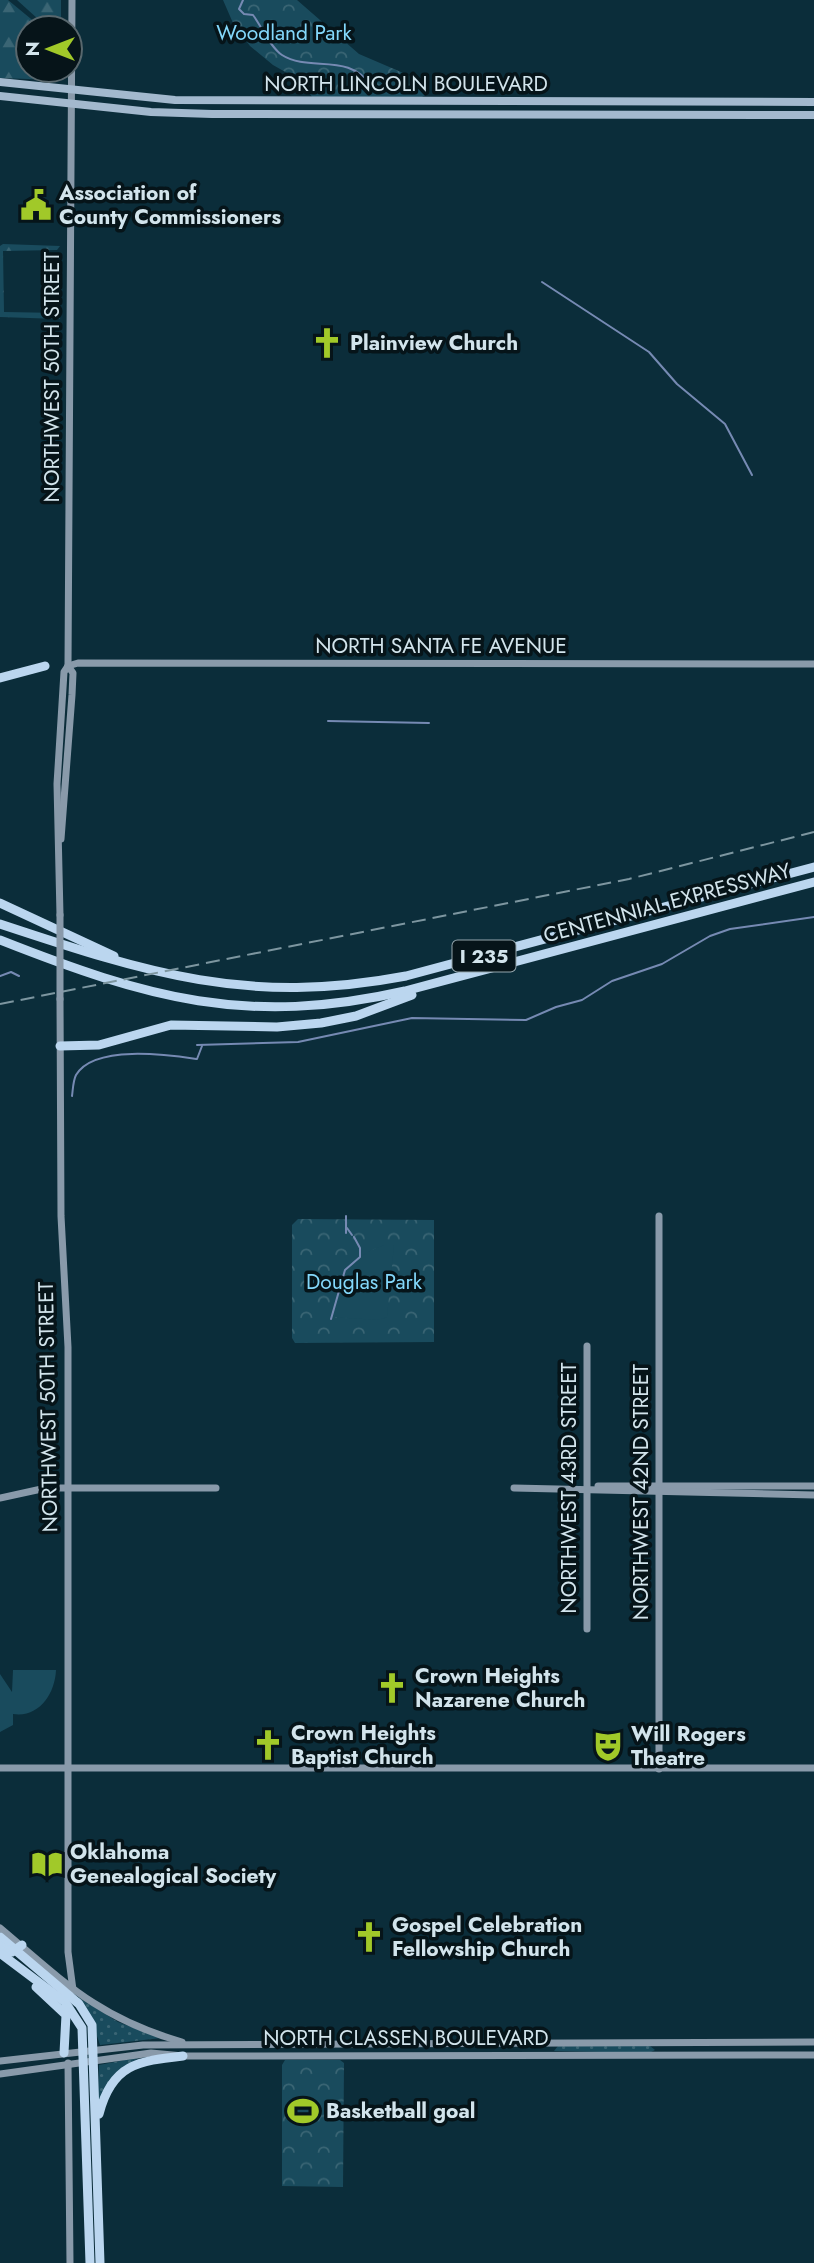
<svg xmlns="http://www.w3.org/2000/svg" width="814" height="2263" font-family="Jost,sans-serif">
<defs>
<pattern id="grass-dots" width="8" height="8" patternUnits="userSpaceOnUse" patternTransform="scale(1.75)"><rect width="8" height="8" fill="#194b5d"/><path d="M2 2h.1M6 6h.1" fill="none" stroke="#3a6574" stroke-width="1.8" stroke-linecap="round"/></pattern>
<pattern id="forest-firs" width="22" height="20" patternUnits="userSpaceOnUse" patternTransform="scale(1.75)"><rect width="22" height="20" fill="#194b5d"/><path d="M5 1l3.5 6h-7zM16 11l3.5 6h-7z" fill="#3a6574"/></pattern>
<pattern id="park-crowns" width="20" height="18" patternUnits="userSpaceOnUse" patternTransform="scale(1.75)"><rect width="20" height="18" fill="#194b5d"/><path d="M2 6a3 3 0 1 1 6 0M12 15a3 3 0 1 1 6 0" fill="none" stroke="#3a6574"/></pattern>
</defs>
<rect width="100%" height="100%" fill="#0b2d3a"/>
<g fill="url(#grass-dots)">
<path d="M78,1997L118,2022L161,2038L100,2045L90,2015Z"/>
<path d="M558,2046H650L655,2050L649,2053L554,2051Z"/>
<path d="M140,2057L129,2064L98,2100L99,2065Z"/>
</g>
<g fill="url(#forest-firs)">
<path d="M0,0H8L42,28H28V70H61L56,80L0,78Z"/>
<path d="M17,0H61V28H48Z"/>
<path d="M3,244L60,246L57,250L3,251L4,312L59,313L60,319L0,317V246Z"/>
</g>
<g fill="url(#park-crowns)">
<path d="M223,0H297L359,54L422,81L427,94L422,97H312L303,82L273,65L250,46L233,23Z"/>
<path d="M298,1219L434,1220V1342L295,1343L292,1338V1225Z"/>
<path d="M285,2060H340L344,2063L343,2187L282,2186V2065Z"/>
</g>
<g fill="#194b5d">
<path d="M384,1245H394L387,1317L379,1320L332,1317C340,1280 344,1259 384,1245Z"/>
<path d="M13,1670H56C55,1694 39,1718 13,1714V1725L0,1732V1674L12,1692Z"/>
</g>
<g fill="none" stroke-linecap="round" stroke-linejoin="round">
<g stroke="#768ab3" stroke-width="2">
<path d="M243,0L239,9L244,14L253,15C262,27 270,47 282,55C310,73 349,51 372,87"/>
<path d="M542,282L649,352L677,384L725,424L752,475"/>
<path d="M328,721L429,723"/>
<path d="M0,976L11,972L19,976"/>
<path d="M197,1045L298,1042L412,1018L526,1020L556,1007L582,1000L612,981L662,964L710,936L730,929L814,917"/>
<path d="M72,1096C73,1089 73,1081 76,1075C94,1044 169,1055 197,1059L202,1046"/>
<path d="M347,1228L352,1235"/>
<path d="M346,1233V1216"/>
<path d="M331,1319L345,1270L360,1257V1248L354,1237"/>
</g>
<g stroke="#899aaa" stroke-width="7">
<path d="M68,666L78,663L814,664"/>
<path d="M61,839L72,695L73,673L68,666"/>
<path d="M60,915L57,784L64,672L68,666L72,0"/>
<path d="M60,999L61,1216L68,1347V1952L73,1990"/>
<path d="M659,1216V1769"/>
<path d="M598,1486H814"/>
<path d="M514,1488L814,1495"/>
<path d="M0,1498L46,1488H216"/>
<path d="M587,1629V1346"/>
<path d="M0,1768H814"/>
<path d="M0,1928C64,1982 98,2018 182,2042"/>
<path d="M0,2061L143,2045L814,2042"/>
<path d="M68,2063L70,2263"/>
<path d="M0,2074L151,2053L183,2056L814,2055"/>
</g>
<g stroke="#a3b9ce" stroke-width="8">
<path d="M0,82L175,100L814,102"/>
<path d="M0,96L151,112L212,114L814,115"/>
</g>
<g stroke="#bbd6ef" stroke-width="9">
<path d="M0,678L45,666"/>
<path d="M0,903L114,956"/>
<path d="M0,924C148,973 248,1006 406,976L814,867"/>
<path d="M0,940C147,998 247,1027 405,991L814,882"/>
<path d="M60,1046L99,1045L171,1025L277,1027L321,1023L356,1016L412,995"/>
<path d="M0,1937L79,2004L92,2025L100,2263"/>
<path d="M0,1946L12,1952L22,1945"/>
<path d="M0,1953L65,2002L82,2028L90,2263"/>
<path d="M36,1987L66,2015L64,2053"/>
<path d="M99,2114C112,2064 138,2061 183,2056"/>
</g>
<path stroke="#7d96a0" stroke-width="2" stroke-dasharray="14 7" stroke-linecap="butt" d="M0,1004L629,879L814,832"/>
<path stroke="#899aaa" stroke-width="7" d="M60,999V915"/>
</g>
<defs>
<symbol id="civic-bare" viewBox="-9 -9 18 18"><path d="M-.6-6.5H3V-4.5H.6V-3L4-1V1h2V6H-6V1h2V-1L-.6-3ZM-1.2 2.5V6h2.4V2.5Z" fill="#a1c929" stroke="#061419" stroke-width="2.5" paint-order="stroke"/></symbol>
<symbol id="church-bare" viewBox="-9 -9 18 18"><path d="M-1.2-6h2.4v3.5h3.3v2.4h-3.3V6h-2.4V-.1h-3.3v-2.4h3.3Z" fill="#a1c929" stroke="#061419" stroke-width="2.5" paint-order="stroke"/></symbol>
<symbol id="theatre-bare" viewBox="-9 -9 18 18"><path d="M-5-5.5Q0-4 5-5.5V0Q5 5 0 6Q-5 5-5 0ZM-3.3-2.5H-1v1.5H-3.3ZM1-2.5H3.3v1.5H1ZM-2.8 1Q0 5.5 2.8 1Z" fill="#a1c929" stroke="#061419" stroke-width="2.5" paint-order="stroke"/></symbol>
<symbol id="library-bare" viewBox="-9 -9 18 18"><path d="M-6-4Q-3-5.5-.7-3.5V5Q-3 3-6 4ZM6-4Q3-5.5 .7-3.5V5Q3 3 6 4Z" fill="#a1c929" stroke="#061419" stroke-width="2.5" paint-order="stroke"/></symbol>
<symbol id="stadium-bare" viewBox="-9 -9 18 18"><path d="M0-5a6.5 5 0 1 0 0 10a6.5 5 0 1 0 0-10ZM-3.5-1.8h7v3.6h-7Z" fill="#a1c929" stroke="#061419" stroke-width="2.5" paint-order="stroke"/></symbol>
</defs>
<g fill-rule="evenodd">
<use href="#civic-bare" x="14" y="183" width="44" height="44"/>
<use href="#church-bare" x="305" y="321" width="44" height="44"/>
<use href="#church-bare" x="370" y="1666" width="44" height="44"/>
<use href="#church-bare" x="246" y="1723" width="44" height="44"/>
<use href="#theatre-bare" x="586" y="1724" width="44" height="44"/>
<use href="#library-bare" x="25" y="1842" width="44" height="44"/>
<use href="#church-bare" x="347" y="1915" width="44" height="44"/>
<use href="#stadium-bare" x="281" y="2089" width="44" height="44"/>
</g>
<g text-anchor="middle" stroke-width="7" stroke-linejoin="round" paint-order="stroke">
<rect fill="#061419" stroke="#95a6ad" stroke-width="2" x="452.5" y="940.5" width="63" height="31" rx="5"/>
<g font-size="19" font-weight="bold" fill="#d2e4ec">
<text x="484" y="963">I 235</text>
</g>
<g font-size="21" fill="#83d8fb" stroke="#061419">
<text x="284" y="40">Woodland Park</text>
<text x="364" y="1289">Douglas Park</text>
</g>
<g font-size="21" fill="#d2e4ec" stroke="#061419">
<text x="406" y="91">NORTH LINCOLN BOULEVARD</text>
<text transform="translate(52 377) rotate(-90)" y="7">NORTHWEST 50TH STREET</text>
<text x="441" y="653">NORTH SANTA FE AVENUE</text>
<text transform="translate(667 903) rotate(-15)" y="7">CENTENNIAL EXPRESSWAY</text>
<text transform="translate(48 1407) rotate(-91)" y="7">NORTHWEST 50TH STREET</text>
<text transform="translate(569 1488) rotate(-90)" y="7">NORTHWEST 43RD STREET</text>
<text transform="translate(641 1492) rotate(-90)" y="7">NORTHWEST 42ND STREET</text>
<text x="406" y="2045">NORTH CLASSEN BOULEVARD</text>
</g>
<g font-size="21" font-weight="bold" fill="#d2e4ec" stroke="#061419" text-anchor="start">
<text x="59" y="200">Association of<tspan x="59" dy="24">County Commissioners</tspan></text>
<text x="350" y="350">Plainview Church</text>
<text x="415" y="1683">Crown Heights<tspan x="415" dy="24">Nazarene Church</tspan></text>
<text x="291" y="1740">Crown Heights<tspan x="291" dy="24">Baptist Church</tspan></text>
<text x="631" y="1741">Will Rogers<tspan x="631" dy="24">Theatre</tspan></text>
<text x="70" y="1859">Oklahoma<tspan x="70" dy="24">Genealogical Society</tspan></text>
<text x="392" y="1932">Gospel Celebration<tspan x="392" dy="24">Fellowship Church</tspan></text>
<text x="326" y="2118">Basketball goal</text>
</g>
</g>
<g transform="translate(49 49) rotate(270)"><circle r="33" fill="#061419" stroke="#58676d" stroke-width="2"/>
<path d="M0-5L12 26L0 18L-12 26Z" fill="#a1c929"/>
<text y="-10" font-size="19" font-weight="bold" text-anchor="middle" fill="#d2e4ec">N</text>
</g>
</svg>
